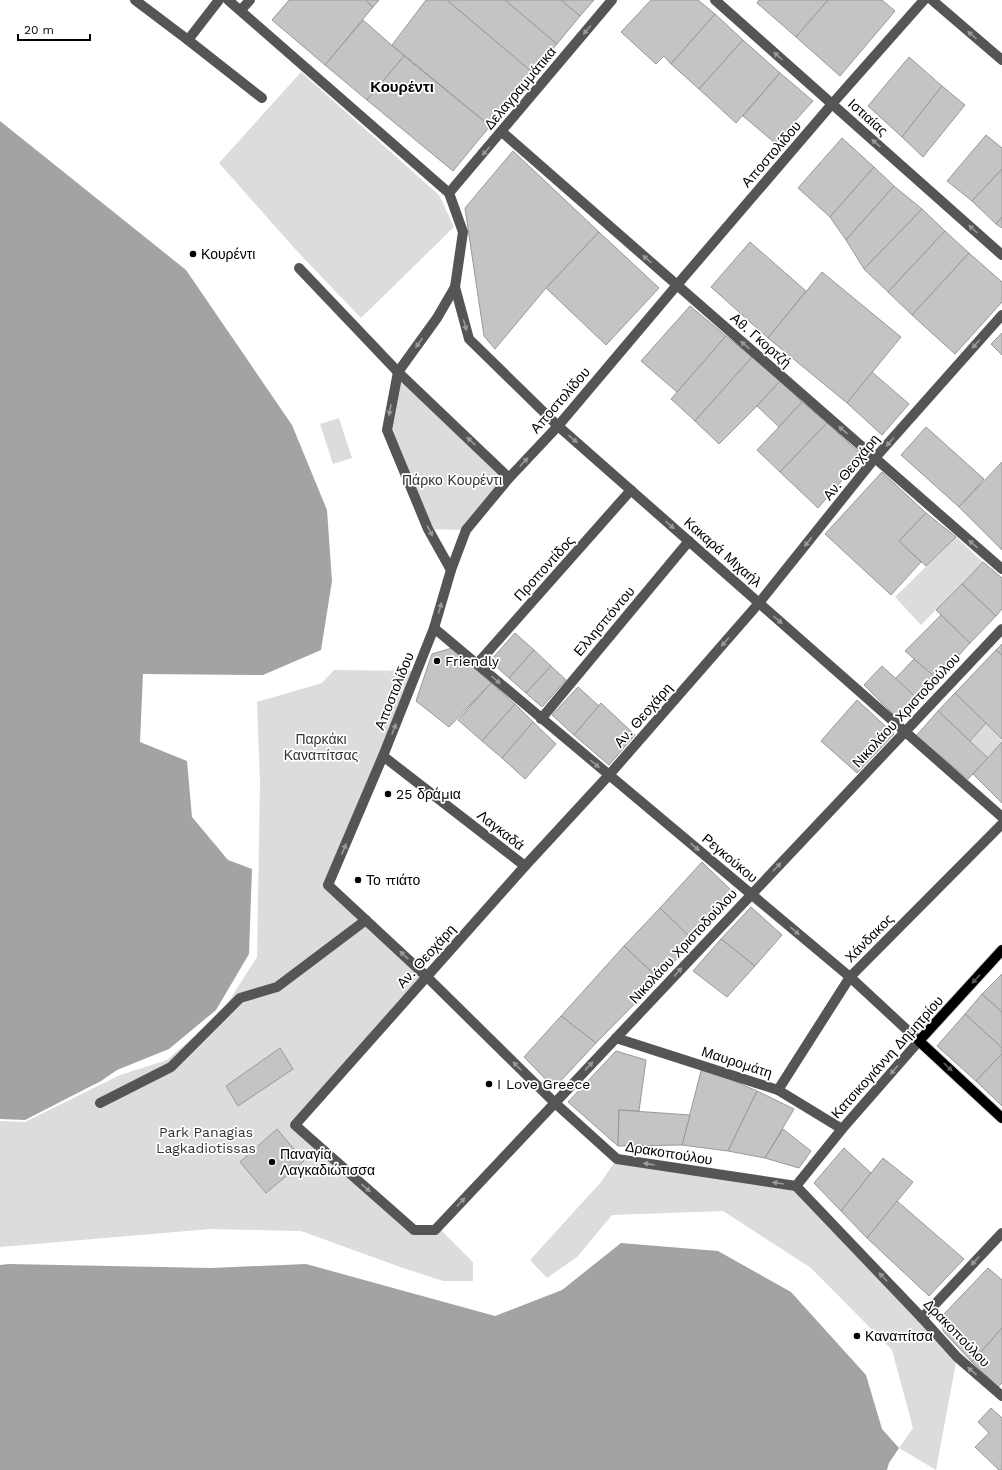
<svg xmlns="http://www.w3.org/2000/svg" width="1002" height="1470" font-family="'Work Sans',sans-serif">
<rect width="100%" height="100%" fill="#fff"/>
<g fill="#dcdcdc">
<path d="M301,72L439,195L454,227L361,318L295,249L219,163Z"/>
<path d="M398,372L509,478L466,530L428,529L387,430Z"/>
<path d="M339,418L352,458L333,464L320,424Z"/>
<path d="M956,537L983,562L921,625L895,597Z"/>
<path d="M334,670L417,671L328,885L426,976L295,1125L414,1230L442,1231L473,1262V1281H443L403,1268L301,1231L210,1229L0,1247V1121L25,1122L120,1075L167,1060L222,1012L257,957L260,782L257,702L322,683Z"/>
<path d="M986,723L1002,739V742L988,758L970,741Z"/>
<path d="M617,1159L796,1186L957,1357L936,1470L899,1448L913,1428L892,1350L811,1268L723,1211L612,1215L577,1257L547,1278L530,1260L601,1182Z"/>
</g>
<g fill="#a3a3a3">
<path d="M0,121L186,270L292,425L327,510L332,581L321,650L263,675L143,674L140,742L187,761L192,817L228,860L252,869L249,954L216,1010L169,1049L117,1070L101,1081L25,1120L0,1119Z"/>
<path d="M621,1243L718,1251L791,1292L866,1375L882,1429L899,1448L889,1463L887,1470H0V1265L9,1264L211,1268L306,1264L495,1316L562,1290Z"/>
</g>
<g fill="#c4c4c4" stroke="#999">
<path d="M289,0H365L373,7L325,65L272,20Z"/>
<path d="M365,0H379L373,7Z"/>
<path d="M426,0H447L532,72L490,126L392,45Z"/>
<path d="M447,0H505L557,44L532,72Z"/>
<path d="M505,0H561L580,16L557,44Z"/>
<path d="M561,0H594L580,16Z"/>
<path d="M651,0H698L715,14L671,64L664,56L656,64L621,32Z"/>
<path d="M759,0H828L796,37L757,3Z"/>
<path d="M828,0H882L895,11L840,76L796,37Z"/>
<path d="M715,14L743,40L699,89L671,64Z"/>
<path d="M363,20L404,56L367,100L325,65Z"/>
<path d="M743,40L780,73L736,123L699,89Z"/>
<path d="M404,56L490,126L453,171L367,100Z"/>
<path d="M909,57L942,86L902,137L868,106Z"/>
<path d="M780,73L813,101L775,143L743,116Z"/>
<path d="M942,86L965,105L923,157L902,137Z"/>
<path d="M986,135L1002,148V169L972,201L947,181Z"/>
<path d="M842,138L874,167L830,217L798,188Z"/>
<path d="M513,151L599,232L546,288L495,349L484,336L465,208Z"/>
<path d="M874,167L894,186L846,240L830,217Z"/>
<path d="M1002,169V217L996,224L972,201Z"/>
<path d="M894,186L922,209L864,269L846,240Z"/>
<path d="M922,209L945,231L888,292L864,269Z"/>
<path d="M1002,217V228L996,224Z"/>
<path d="M945,231L969,253L912,315L888,292Z"/>
<path d="M599,232L659,288L606,345L546,288Z"/>
<path d="M750,242L806,291L768,338L711,287Z"/>
<path d="M969,253L1002,282V302L955,354L912,315Z"/>
<path d="M822,272L901,337L847,403L768,338Z"/>
<path d="M690,306L726,336L677,392L641,361Z"/>
<path d="M1002,333V355L991,344Z"/>
<path d="M726,336L752,357L695,421L671,399Z"/>
<path d="M752,357L780,381L757,406L719,444L695,421Z"/>
<path d="M872,372L909,404L882,435L847,403Z"/>
<path d="M780,381L802,402L779,427L757,406Z"/>
<path d="M802,402L827,423L780,472L757,450L779,427Z"/>
<path d="M827,423L863,456L818,508L780,472Z"/>
<path d="M926,427L984,479L959,507L901,455Z"/>
<path d="M1002,462V550L959,507Z"/>
<path d="M882,472L926,513L899,541L921,562L891,595L825,534Z"/>
<path d="M926,513L956,537L926,566L899,541Z"/>
<path d="M983,562L1002,578V609L996,616L962,584Z"/>
<path d="M962,584L996,616L970,643L936,610Z"/>
<path d="M941,615L970,643L937,679L905,651Z"/>
<path d="M515,633L534,650L509,678L490,661Z"/>
<path d="M1002,644V655L996,650Z"/>
<path d="M452,648L491,683L449,727L416,701L432,654Z"/>
<path d="M534,650L551,666L526,693L509,678Z"/>
<path d="M996,650L1002,655V739L955,693Z"/>
<path d="M914,659L937,679L919,700L895,679Z"/>
<path d="M551,666L566,680L542,707L526,693Z"/>
<path d="M882,666L919,700L900,721L864,685Z"/>
<path d="M491,683L515,704L482,741L458,720Z"/>
<path d="M578,687L599,706L574,735L552,715Z"/>
<path d="M955,693L986,723L970,741L938,711Z"/>
<path d="M857,700L894,734L857,773L821,741Z"/>
<path d="M601,703L635,735L609,765L574,735Z"/>
<path d="M515,704L533,722L502,758L482,741Z"/>
<path d="M938,711L988,758L968,779L916,736Z"/>
<path d="M533,722L556,744L525,779L502,758Z"/>
<path d="M1002,742V803L973,774Z"/>
<path d="M702,862L735,894L693,940L660,908Z"/>
<path d="M751,907L782,935L755,966L721,939Z"/>
<path d="M660,908L693,940L659,979L624,946Z"/>
<path d="M721,939L755,966L727,997L693,971Z"/>
<path d="M624,946L659,979L596,1043L561,1016Z"/>
<path d="M1002,974V1012L982,994Z"/>
<path d="M982,994L1002,1012V1048L965,1014Z"/>
<path d="M965,1014L1002,1048V1054L976,1081L937,1046Z"/>
<path d="M561,1016L596,1043L554,1088L524,1057Z"/>
<path d="M280,1048L293,1069L238,1106L226,1086Z"/>
<path d="M616,1051L646,1060L639,1111L619,1110L618,1146L568,1102Z"/>
<path d="M1002,1054V1106L976,1081Z"/>
<path d="M702,1067L757,1091L728,1151L682,1145Z"/>
<path d="M757,1091L794,1109L765,1158L728,1151Z"/>
<path d="M619,1110L690,1115L682,1145L618,1146Z"/>
<path d="M277,1129L304,1161L266,1193L240,1162Z"/>
<path d="M783,1129L811,1151L799,1168L765,1158Z"/>
<path d="M844,1148L871,1173L841,1211L814,1183Z"/>
<path d="M883,1158L913,1182L867,1238L841,1211Z"/>
<path d="M897,1201L964,1259L929,1296L867,1238Z"/>
<path d="M988,1268L1002,1280V1328L972,1362L943,1331L942,1316Z"/>
<path d="M1002,1328V1383L998,1387L972,1362Z"/>
<path d="M991,1408L1002,1418V1470H999L975,1447L989,1433L978,1422Z"/>
</g>
<g fill="none" stroke-linecap="round" stroke-linejoin="round">
<defs>
<path id="major" d="M1002,950L919,1041L1002,1118"/>
</defs>
<use href="#major" stroke="#dbdbdb" stroke-width="12"/>
<g stroke="#555" stroke-width="10">
<path d="M135,0L188,40L219,0"/>
<path d="M228,0L449,193L463,232L455,287L437,318L398,372L387,430L428,529L451,570"/>
<path d="M715,0L1002,255"/>
<path d="M924,0L832,104L677,285L558,426L509,478L466,530L451,570L434,628L383,756L328,885L426,976L555,1103L617,1159L796,1186L922,1318L957,1357L1002,1396"/>
<path d="M932,0L1002,60"/>
<path d="M241,10L250,0"/>
<path d="M188,40L262,98"/>
<path d="M502,132L1002,569"/>
<path d="M449,193L612,0"/>
<path d="M299,268L398,372L509,478"/>
<path d="M455,287L469,339L558,426L1002,817"/>
<path d="M1002,315L875,458L759,603L609,775L525,866L295,1125L414,1230H435L1002,629"/>
<path d="M434,628L850,977L919,1041L842,1129L796,1186"/>
<path d="M477,664L631,490"/>
<path d="M541,719L689,541"/>
<path d="M383,756L525,866"/>
<path d="M616,1038L778,1090L842,1129"/>
<path d="M778,1090L850,977L1002,824"/>
<path d="M100,1103L171,1067L240,998L277,987L366,920"/>
<path d="M922,1318L1002,1233"/>
</g>
<use href="#major" stroke="#000" stroke-width="10"/>
</g>
<defs><path id="oneway-solid" d="M-6-.8H1V-3.2L6.5 0L1 3.2V.8H-6Z"/></defs>
<g fill="#999">
<use href="#oneway-solid" transform="translate(587 30) rotate(130)"/>
<use href="#oneway-solid" transform="translate(972 35) rotate(-139)"/>
<use href="#oneway-solid" transform="translate(778 56) rotate(-139)"/>
<use href="#oneway-solid" transform="translate(876 143) rotate(-138)"/>
<use href="#oneway-solid" transform="translate(486 151) rotate(130)"/>
<use href="#oneway-solid" transform="translate(973 229) rotate(-138)"/>
<use href="#oneway-solid" transform="translate(647 259) rotate(-139)"/>
<use href="#oneway-solid" transform="translate(465 325) rotate(75)"/>
<use href="#oneway-solid" transform="translate(419 343) rotate(126)"/>
<use href="#oneway-solid" transform="translate(976 344) rotate(131)"/>
<use href="#oneway-solid" transform="translate(745 345) rotate(-139)"/>
<use href="#oneway-solid" transform="translate(390 410) rotate(101)"/>
<use href="#oneway-solid" transform="translate(843 430) rotate(-139)"/>
<use href="#oneway-solid" transform="translate(573 439) rotate(41)"/>
<use href="#oneway-solid" transform="translate(471 441) rotate(-137)"/>
<use href="#oneway-solid" transform="translate(890 442) rotate(131)"/>
<use href="#oneway-solid" transform="translate(524 462) rotate(-47)"/>
<use href="#oneway-solid" transform="translate(670 525) rotate(42)"/>
<use href="#oneway-solid" transform="translate(430 531) rotate(62)"/>
<use href="#oneway-solid" transform="translate(808 542) rotate(129)"/>
<use href="#oneway-solid" transform="translate(973 544) rotate(-139)"/>
<use href="#oneway-solid" transform="translate(440 608) rotate(-74)"/>
<use href="#oneway-solid" transform="translate(778 620) rotate(41)"/>
<use href="#oneway-solid" transform="translate(725 642) rotate(131)"/>
<use href="#oneway-solid" transform="translate(496 680) rotate(40)"/>
<use href="#oneway-solid" transform="translate(394 729) rotate(-68)"/>
<use href="#oneway-solid" transform="translate(595 764) rotate(40)"/>
<use href="#oneway-solid" transform="translate(695 847) rotate(40)"/>
<use href="#oneway-solid" transform="translate(344 849) rotate(-67)"/>
<use href="#oneway-solid" transform="translate(777 867) rotate(-47)"/>
<use href="#oneway-solid" transform="translate(795 931) rotate(40)"/>
<use href="#oneway-solid" transform="translate(404 955) rotate(-137)"/>
<use href="#oneway-solid" transform="translate(678 972) rotate(-47)"/>
<use href="#oneway-solid" transform="translate(517 1066) rotate(-135)"/>
<use href="#oneway-solid" transform="translate(589 1066) rotate(-47)"/>
<use href="#oneway-solid" transform="translate(894 1070) rotate(131)"/>
<use href="#oneway-solid" transform="translate(649 1164) rotate(-171)"/>
<use href="#oneway-solid" transform="translate(778 1183) rotate(-171)"/>
<use href="#oneway-solid" transform="translate(366 1188) rotate(41)"/>
<use href="#oneway-solid" transform="translate(461 1202) rotate(-47)"/>
<use href="#oneway-solid" transform="translate(975 1261) rotate(133)"/>
<use href="#oneway-solid" transform="translate(883 1277) rotate(-134)"/>
<use href="#oneway-solid" transform="translate(972 1371) rotate(-139)"/>
</g>
<g fill="#595959">
<use href="#oneway-solid" transform="translate(976 979) rotate(133)"/>
<use href="#oneway-solid" transform="translate(948 1067) rotate(43)"/>
</g>
<g fill="#000" stroke="#fff" stroke-width="1.5">
<circle cx="193" cy="254" r="4"/>
<circle cx="437" cy="661" r="4"/>
<circle cx="388" cy="794" r="4"/>
<circle cx="358" cy="880" r="4"/>
<circle cx="489" cy="1084" r="4"/>
<circle cx="272" cy="1162" r="4"/>
<circle cx="857" cy="1336" r="4"/>
</g>
<g text-anchor="middle" stroke-width="3.5" stroke-linejoin="round" paint-order="stroke">
<g font-size="14" fill="#000" stroke="#fff">
<text transform="translate(520 88) rotate(-50)" y="5">Δελαγραμμάτικα</text>
<text transform="translate(868 117) rotate(42)" y="5">Ιστιαίας</text>
<text transform="translate(771 154) rotate(-49)" y="5">Αποστολίδου</text>
<text transform="translate(761 340) rotate(41)" y="5">Αθ. Γκορτζή</text>
<text transform="translate(560 400) rotate(-49)" y="5">Αποστολίδου</text>
<text transform="translate(851 467) rotate(-51)" y="5">Αν. Θεοχάρη</text>
<text transform="translate(723 552) rotate(41)" y="5">Κακαρά Μιχαήλ</text>
<text transform="translate(544 568) rotate(-48)" y="5">Προποντίδος</text>
<text transform="translate(604 621) rotate(-50)" y="5">Ελλησπόντου</text>
<text transform="translate(394 691) rotate(-68)" y="5">Αποστολίδου</text>
<text transform="translate(906 710) rotate(-47)" y="5">Νικολάου Χριστοδούλου</text>
<text transform="translate(643 715) rotate(-49)" y="5">Αν. Θεοχάρη</text>
<text transform="translate(501 830) rotate(38)" y="5">Λαγκαδά</text>
<text transform="translate(730 858) rotate(40)" y="5">Ρεγκούκου</text>
<text transform="translate(869 938) rotate(-45)" y="5">Χάνδακος</text>
<text transform="translate(683 946) rotate(-47)" y="5">Νικολάου Χριστοδούλου</text>
<text transform="translate(426 956) rotate(-48)" y="5">Αν. Θεοχάρη</text>
<text transform="translate(887 1057) rotate(-48)" y="5">Κατσικογιάννη Δημητρίου</text>
<text transform="translate(737 1062) rotate(18)" y="5">Μαυρομάτη</text>
<text transform="translate(669 1153) rotate(9)" y="5">Δρακοπούλου</text>
<text transform="translate(957 1333) rotate(46)" y="5">Δρακοπούλου</text>
</g>
<g font-size="14" fill="#000" stroke="#fff" text-anchor="start">
<text x="201" y="259">Κουρέντι</text>
<text x="445" y="666">Friendly</text>
<text x="396" y="799">25 δράμια</text>
<text x="366" y="885">Το πιάτο</text>
<text x="497" y="1089">I Love Greece</text>
<text x="280" y="1159">Παναγία<tspan x="280" dy="16">Λαγκαδιώτισσα</tspan></text>
<text x="865" y="1341">Καναπίτσα</text>
</g>
<g font-size="14" fill="#333" stroke="#fff">
<text x="452" y="485">Πάρκο Κουρέντι</text>
<text x="321" y="744">Παρκάκι<tspan x="321" dy="16">Καναπίτσας</tspan></text>
<text x="206" y="1137">Park Panagias<tspan x="206" dy="16">Lagkadiotissas</tspan></text>
</g>
<g font-size="15" font-weight="bold" fill="#000" stroke="#fff">
<text x="402" y="92">Κουρέντι</text>
</g>
</g>
<path d="M18 34v6h72v-6" fill="none" stroke="#000000" stroke-width="2"/>
<text x="24" y="34" font-size="12" fill="#000000" stroke="#ffffff" stroke-width="3" paint-order="stroke">20 m</text>
</svg>
